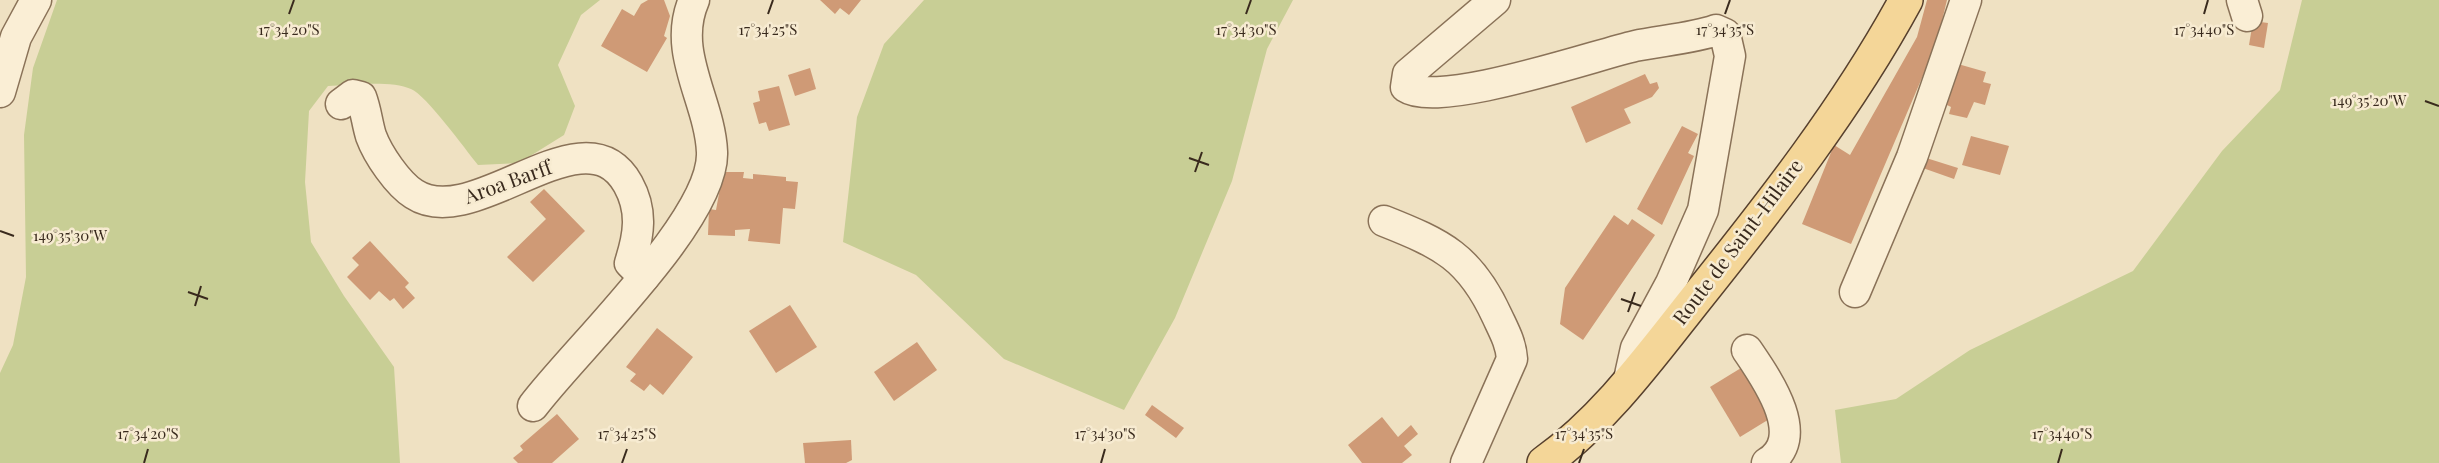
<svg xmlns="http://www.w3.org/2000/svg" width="2439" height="463" font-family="'Playfair Display',serif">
<rect width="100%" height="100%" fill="#efe1c2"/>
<g fill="#c8ce95">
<path d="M57,0H600L581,15L558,65L575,106L564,135L519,163L478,165C465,149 427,96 411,89C392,80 348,85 328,86L309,111L305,182L311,242L344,296L394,367L400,463H0V373L13,345L26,277L24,135L33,68Z"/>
<path d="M924,0H1293L1267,49L1232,181L1175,318L1124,410L1004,359L916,275L843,242L857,117L884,44Z"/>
<path d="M2302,0H2439V463H1841L1835,410L1896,399L1970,350L2133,271L2222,151L2280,90Z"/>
</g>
<g fill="#cf9a76">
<path d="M648,0H664L670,16L664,36L667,38L647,72L601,46L622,9L634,16L641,4Z"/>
<path d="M820,0H861L849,15L840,8L835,14Z"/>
<path d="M1927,0H1947L1936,45L1851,244L1802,224L1834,145L1850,155L1917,37Z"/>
<path d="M2253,21L2268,23L2264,48L2249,45Z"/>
<path d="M1958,64L1986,72L1983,82L1991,84L1985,105L1974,102L1967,118L1949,114L1951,107L1947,105Z"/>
<path d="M810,68L816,89L795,96L788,75Z"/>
<path d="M1645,74L1650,84L1657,82L1659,88L1652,97L1624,109L1631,123L1586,143L1571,107Z"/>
<path d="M779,86L790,125L769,131L766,122L759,124L753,103L760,101L758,91Z"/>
<path d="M1682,126L1698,134L1688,153L1694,156L1662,225L1637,209Z"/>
<path d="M1971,136L2009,146L2000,175L1962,165Z"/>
<path d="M1923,157L1958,168L1954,179L1920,167Z"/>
<path d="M723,172H744L743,178L753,179V174L786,177V181L798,182L795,209L783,208L780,244L748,241L750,229L735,230V236L708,235L709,209L716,210Z"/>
<path d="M544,189L585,231L533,282L507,257L546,219L530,202Z"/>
<path d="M1614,215L1628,225L1632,219L1655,235L1583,340L1560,324L1565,288Z"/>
<path d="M370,241L409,283L405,287L415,298L403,309L394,298L390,301L379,291L370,300L347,277L359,265L352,258Z"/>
<path d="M790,305L817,347L776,373L749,331Z"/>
<path d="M657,328L693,357L663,395L650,384L644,391L630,381L636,374L626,367Z"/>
<path d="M917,342L937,370L894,401L874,372Z"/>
<path d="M1741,368L1771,418L1740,437L1710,387Z"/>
<path d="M1152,405L1184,428L1176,438L1145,415Z"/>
<path d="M557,414L579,439L552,463H518L513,458L523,450L520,446Z"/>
<path d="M1382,417L1398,437L1411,425L1418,434L1404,446L1412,455L1402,463H1362L1348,445Z"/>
<path d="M851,440L852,460L846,463H805L803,443Z"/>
</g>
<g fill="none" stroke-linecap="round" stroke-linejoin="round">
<defs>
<g id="minor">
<path d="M1495,0L1408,74L1406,87C1439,109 1592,56 1635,46C1658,41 1695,38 1716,30L1725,34L1730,56L1703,210L1671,283L1636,348L1628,384"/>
<path d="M2242,0L2247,16"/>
<path d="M0,92L16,37L36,0"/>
<path d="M341,104L353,95L361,97C366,110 367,123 371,136C378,155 398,184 414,194C475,234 584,106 628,184C643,211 639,235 630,263L644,277"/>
<path d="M1384,221C1442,244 1470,257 1497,316C1504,331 1511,343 1512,359L1466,463"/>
<path d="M1855,292L1912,157L1966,0"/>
<path d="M1747,350C1766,378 1809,438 1767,463"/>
<path d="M533,406C575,350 715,219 712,152C710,101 671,52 694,0"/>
</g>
<path id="major" d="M1544,463C1605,419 1649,358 1695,300C1771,205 1848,107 1906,0"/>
</defs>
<use href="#minor" stroke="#8a7258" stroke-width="33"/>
<use href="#major" stroke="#57402d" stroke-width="36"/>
<use href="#minor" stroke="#faeed5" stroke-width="30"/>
<use href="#major" stroke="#f4d698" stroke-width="33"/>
</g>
<path fill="none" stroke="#392a1d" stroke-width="2" d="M289,14L294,0M768,14L773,0M1246,14L1251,0M1725,14L1730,0M2204,14L2208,0M2425,101L2439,106M1189,158L1209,165M1195,172L1202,152M0,231L14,236M188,292L208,299M1621,299L1641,306M195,306L201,286M1628,312L1635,292M144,463L148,449M622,463L627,449M1101,463L1105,449M1579,463L1584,449M2058,463L2062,449"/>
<g text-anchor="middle" stroke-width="5" stroke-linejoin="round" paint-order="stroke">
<g font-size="20" fill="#392a1d" stroke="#f7ebd1">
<text transform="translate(508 182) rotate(-20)" y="7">Aroa Barff</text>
<text transform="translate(1738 242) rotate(-53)" y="7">Route de Saint-Hilaire</text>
</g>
</g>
<g font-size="15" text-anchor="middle" fill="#392a1d" stroke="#f7ebd1" stroke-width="5" stroke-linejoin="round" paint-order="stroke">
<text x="289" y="35">17°34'20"S</text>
<text x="768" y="35">17°34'25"S</text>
<text x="1246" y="35">17°34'30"S</text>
<text x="1725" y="35">17°34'35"S</text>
<text x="2204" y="35">17°34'40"S</text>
<text x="2369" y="106">149°35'20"W</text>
<text x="70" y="241">149°35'30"W</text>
<text x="148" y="439">17°34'20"S</text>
<text x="627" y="439">17°34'25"S</text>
<text x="1105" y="439">17°34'30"S</text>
<text x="1584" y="439">17°34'35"S</text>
<text x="2062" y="439">17°34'40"S</text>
</g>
</svg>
